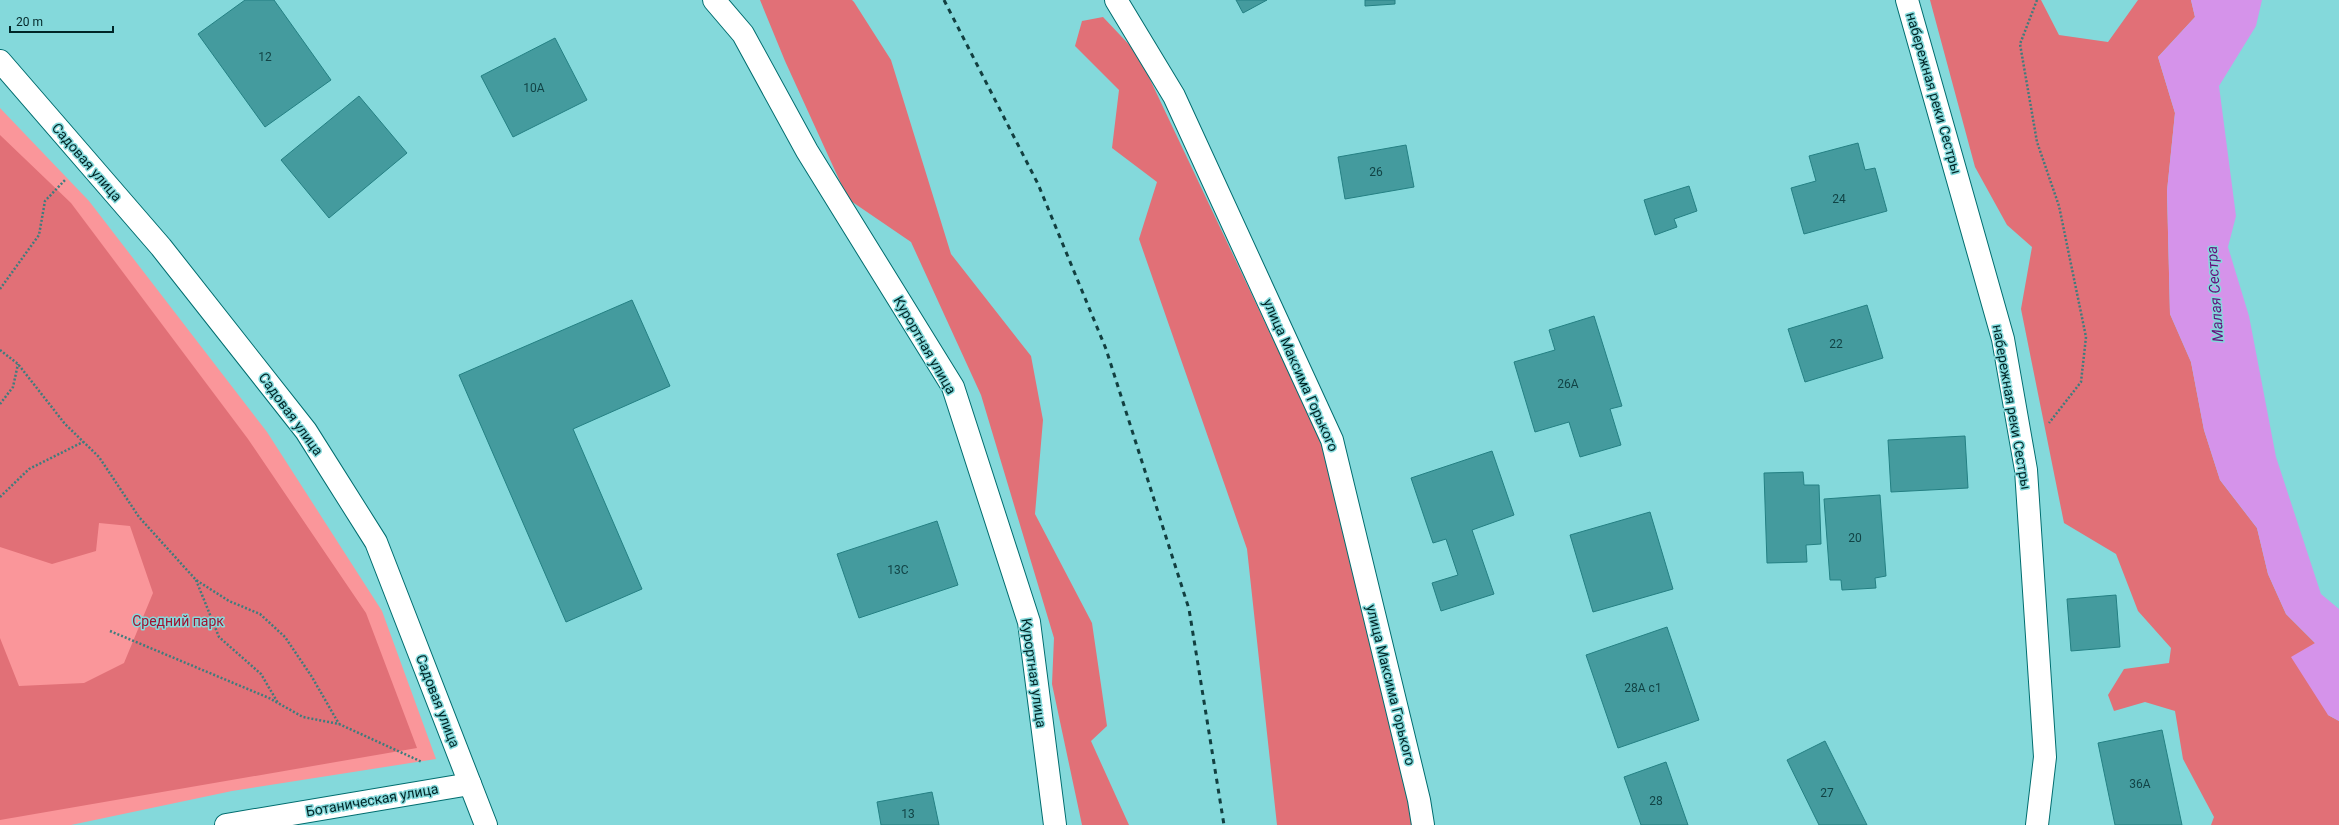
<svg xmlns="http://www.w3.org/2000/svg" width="2339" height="825" font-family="Roboto,sans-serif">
<rect width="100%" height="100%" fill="#84d9db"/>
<path fill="#fa969a" d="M0,108L89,201L267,432L382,611L436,759L232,791L71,825H0Z"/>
<g fill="#e17077">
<path d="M760,0H852L854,2L891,60L951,254L1031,356L1043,420L1035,514L1092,623L1107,726L1091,741L1129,825H1082L1052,684L1054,638L981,395L911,242L848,199L785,61Z"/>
<path d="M1930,0H2041L2059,35L2108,42L2138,0H2191L2195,17L2158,57L2175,113L2167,191L2170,314L2191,362L2204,430L2220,480L2257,528L2268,574L2286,614L2315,643L2328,715L2339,721V825H2211L2214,817L2183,759L2175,711L2145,702L2114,711L2108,695L2124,669L2169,663L2171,648L2138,611L2116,554L2064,523L2021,309L2032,247L2007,225L1975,167Z"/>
<path d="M1103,17L1138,54L1324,447L1410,801L1413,825H1277L1247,549L1139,239L1157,182L1112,148L1119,90L1075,46L1082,21Z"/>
<path d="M0,135L71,203L248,439L366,613L417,748L0,820V638L19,686L84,683L124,663L153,593L130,526L99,523L96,551L52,564L0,547Z"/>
</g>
<path fill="#d593ea" d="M2191,0H2262L2256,26L2219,86L2236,216L2228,247L2249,316L2276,457L2321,594L2339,609V721L2328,715L2291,657L2315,643L2286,614L2268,574L2257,528L2220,480L2204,430L2191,362L2170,314L2167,191L2175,113L2158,57L2195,17Z"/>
<g fill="#449b9e" stroke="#248083">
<path d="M245,0H274L331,80L265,127L198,34Z"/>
<path d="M1236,0H1267L1243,13Z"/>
<path d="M1365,0H1395V4L1365,6Z"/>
<path d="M555,38L587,100L513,137L481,76Z"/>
<path d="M359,96L407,153L329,218L281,160Z"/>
<path d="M1858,143L1865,170L1875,168L1887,211L1804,234L1791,188L1816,181L1809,156Z"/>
<path d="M1406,145L1414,187L1345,199L1338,157Z"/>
<path d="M1689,186L1697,211L1674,219L1677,227L1655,235L1644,200Z"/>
<path d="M632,300L670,386L573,429L642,589L566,622L459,375Z"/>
<path d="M1867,305L1883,358L1805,382L1788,329Z"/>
<path d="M1594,316L1622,406L1610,409L1621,445L1580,457L1569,422L1535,432L1514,362L1555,350L1549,330Z"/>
<path d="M1965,436L1968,488L1891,492L1888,440Z"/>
<path d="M1492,451L1514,515L1472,530L1494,594L1441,611L1432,583L1458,575L1446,539L1433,543L1411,478Z"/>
<path d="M1803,472L1804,485H1819L1821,544L1806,545L1807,562L1767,563L1764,473Z"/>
<path d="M1880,495L1886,576L1875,578L1876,588L1842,590L1841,580H1830L1824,499Z"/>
<path d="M1650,512L1673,589L1593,612L1570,535Z"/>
<path d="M937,521L958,585L859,618L837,554Z"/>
<path d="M2116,595L2120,647L2071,651L2067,599Z"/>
<path d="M1667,627L1699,720L1618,748L1586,655Z"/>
<path d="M2162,730L2182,825H2115L2098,743Z"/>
<path d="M1825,741L1867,825H1819L1787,760Z"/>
<path d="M1666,762L1688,825H1641L1624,777Z"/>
<path d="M932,792L939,825H881L877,802Z"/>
</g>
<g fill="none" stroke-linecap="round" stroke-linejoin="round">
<defs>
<g id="street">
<path d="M714,0L743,34L807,151L953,387L1029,622L1055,825"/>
<path d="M1116,0L1174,96L1332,440L1419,800L1423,825"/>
<path d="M1907,0L2003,339L2026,470L2045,757L2037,825"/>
<path d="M0,61L161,247L306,431L376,542L486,825"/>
<path d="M226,825L470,784"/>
</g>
</defs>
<use href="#street" stroke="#006d6f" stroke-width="24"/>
<g stroke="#3f7c7d" stroke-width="2.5" stroke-dasharray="2 2" stroke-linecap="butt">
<path d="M2037,0L2020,44L2037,142L2059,206L2086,337L2081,382L2049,423"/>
<path d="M0,289L39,235L45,201L65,180"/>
<path d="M0,350L18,364L65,424L99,457L139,517L196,580L229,601L260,614L285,637L312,677L339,724"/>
<path d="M0,404L13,387L18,364"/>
<path d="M0,497L29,469L83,442"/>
<path d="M196,580L219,637L261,674L278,703"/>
<path d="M110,631L269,698L303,717L339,724L422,762"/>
</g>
<use href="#street" stroke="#fff" stroke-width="22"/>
<path stroke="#123f40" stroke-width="3" stroke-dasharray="5 5" stroke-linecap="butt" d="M944,0L1038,184L1106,349L1189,609L1224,825"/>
</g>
<g text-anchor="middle" stroke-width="3" stroke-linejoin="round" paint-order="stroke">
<g font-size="12" fill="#114345">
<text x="265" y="61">12</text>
<text x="534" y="92">10А</text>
<text x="1376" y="176">26</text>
<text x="1839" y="203">24</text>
<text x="1836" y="348">22</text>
<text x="1568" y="388">26А</text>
<text x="1855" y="542">20</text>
<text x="898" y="574">13С</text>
<text x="1643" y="692">28А с1</text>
<text x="2140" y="788">36А</text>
<text x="1827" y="797">27</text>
<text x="1656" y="805">28</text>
<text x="908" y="818">13</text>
</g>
<g font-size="14" fill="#002627" stroke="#84d9db">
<text transform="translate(1934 93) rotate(74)" y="5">набережная реки Сестры</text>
<text transform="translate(87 162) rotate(49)" y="5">Садовая улица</text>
<text transform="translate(925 345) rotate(60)" y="5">Курортная улица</text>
<text transform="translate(1301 375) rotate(66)" y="5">улица Максима Горького</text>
<text transform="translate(2012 407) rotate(80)" y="5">набережная реки Сестры</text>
<text transform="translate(291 414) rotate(54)" y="5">Садовая улица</text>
<text transform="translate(1034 673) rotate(82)" y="5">Курортная улица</text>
<text transform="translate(1391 685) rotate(76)" y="5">улица Максима Горького</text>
<text transform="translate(438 701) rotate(69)" y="5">Садовая улица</text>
<text transform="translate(372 800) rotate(-10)" y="5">Ботаническая улица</text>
</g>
<g font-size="14" fill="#9f1431" stroke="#84d9db">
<text x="178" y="626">Средний парк</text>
</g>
<g font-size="15" font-style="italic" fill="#65107c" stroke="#84d9db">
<text transform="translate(2215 294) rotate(-94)" y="5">Малая Сестра</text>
</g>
</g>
<path d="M10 26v6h103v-6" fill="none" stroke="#002627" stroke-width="2"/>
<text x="16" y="26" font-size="12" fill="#002627" stroke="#84d9db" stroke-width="3" paint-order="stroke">20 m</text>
</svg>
